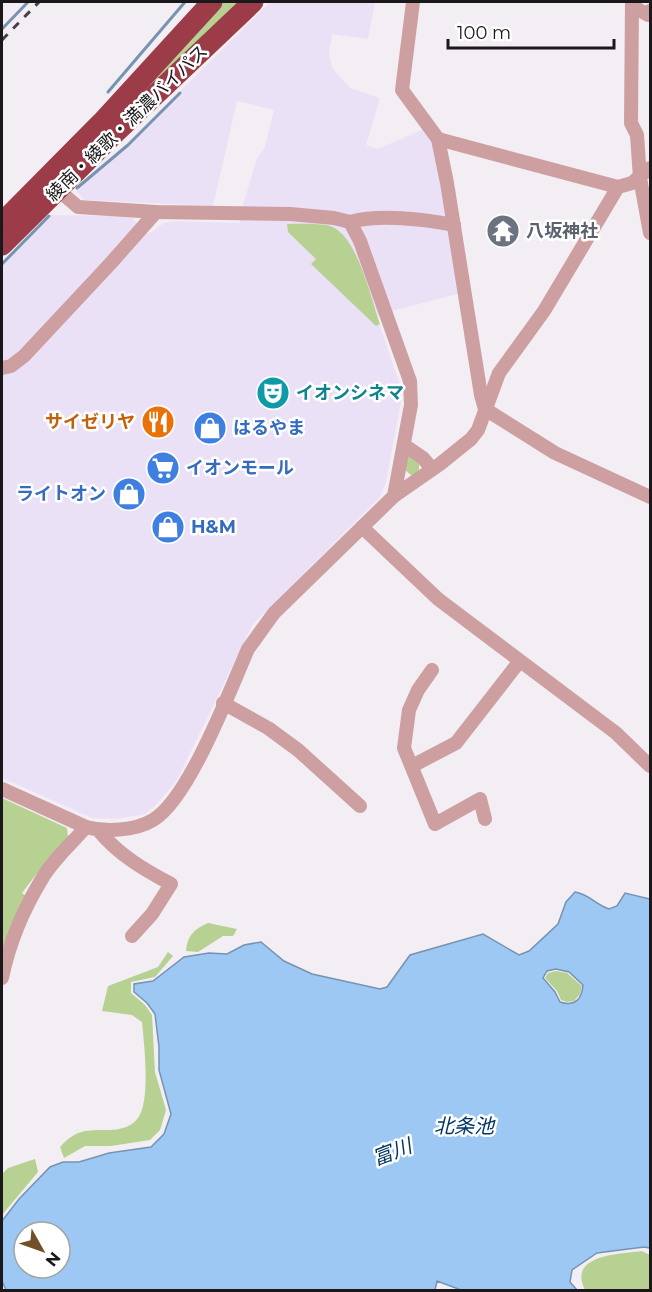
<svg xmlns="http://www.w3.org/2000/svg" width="652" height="1292" font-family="Montserrat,'Noto Sans JP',sans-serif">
<rect width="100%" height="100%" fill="#f3eef3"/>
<path fill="#ebe1f6" d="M270,2H375L368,39L332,34L329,53L332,68L350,88L380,98L366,145L378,149L424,129L437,154L461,293L376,315L401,387V402L386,482L380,497L253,624L177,780L156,805L145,814L116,819L92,818L2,778V266L51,215L130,216L148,234L164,223L174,221L240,223L243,205L257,158L265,147L274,110L237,101L213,206L84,200L75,188L130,141Z"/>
<g fill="#b7d192">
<path d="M220,2H244L56,176Z"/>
<path d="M287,224C301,224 317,223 330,226C357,234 371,299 380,324L376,326L311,264L316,259L288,232Z"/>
<path d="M410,455L419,458V472L412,476L404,469L407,456Z"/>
<path d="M2,798L67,828L68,837L47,860L22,893L27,897L2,956Z"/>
<path d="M208,923L237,929L233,936H223L198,952L186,951C188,935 193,930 208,923Z"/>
<path d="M168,952L173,956L155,977L131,982V993L145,1005L152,1015L155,1072L166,1110L160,1130L150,1140L111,1146H85L64,1158L60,1147C76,1129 87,1130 109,1130C119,1130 132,1127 138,1118C151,1100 144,1044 142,1022L132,1015L102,1011L108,986L158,967Z"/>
<path d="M556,971L567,973L582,986L580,994L574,1001L567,1002L561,1000L557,991L545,978L548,973Z"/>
<path d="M35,1159L38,1172L2,1215V1174L8,1168Z"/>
<path d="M642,1251L650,1255V1290H585C567,1254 621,1254 642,1251Z"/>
</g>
<path fill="#9dc8f3" stroke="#7693b2" stroke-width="1.5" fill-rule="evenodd" d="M575,892C589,894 596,905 609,909L617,906L625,893L650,899V1248L644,1247L597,1253L572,1270L570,1282L577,1290H461L437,1281L435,1290H6L2,1281V1221L19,1199L50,1167L63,1162H79L109,1153L151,1147L164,1134L171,1114L159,1070V1047L155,1014L147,1003L134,992V984L153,981L184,957L209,953L227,954L244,945L261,942L284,961L312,974L380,989L387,987L410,955L483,934L519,955L529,951L558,924L566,902ZM556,969L569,972L583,985C582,999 575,1007 560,1002L555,992L543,978L547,971ZM24,1232H60V1268H24Z"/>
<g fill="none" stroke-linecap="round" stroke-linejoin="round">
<g stroke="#7693b2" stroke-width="3">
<path d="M2,29L28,2"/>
<path d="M108,92L185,2"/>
<path d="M77,188L128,145L180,93"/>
<path d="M2,264L49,216"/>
</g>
<g stroke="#ce9fa1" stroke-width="14">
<path d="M413,2L402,90L438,139L447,183L481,395L485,409L555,453L650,497"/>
<path d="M632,2L631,123L637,135L640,178L650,233"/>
<path d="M632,6L648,15L650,11"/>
<path d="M438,139L618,187"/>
<path d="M57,189L78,207L156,212L290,214L334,218L350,222L360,241L410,381L411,405L394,496"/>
<path d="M350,222C379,214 424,219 454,225"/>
<path d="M2,368L11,366L24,356L110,264L156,212"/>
<path d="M404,445L423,458L432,469"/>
<path d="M362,527L438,599L616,733L650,766"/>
<path d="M432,670L418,690L409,710L404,748L435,824L480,799L485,819"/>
<path d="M223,703L268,728L298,750L360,806"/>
<path d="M412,766L456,743L519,662"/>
<path d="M2,789L86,827C105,832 135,831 153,820C189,799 230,690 248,649L274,613L394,496L440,464L471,439L478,430L499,373L544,311L618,187L632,183L650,168"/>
<path d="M99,831C119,855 143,869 171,884L152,914L132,936"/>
<path d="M2,978C9,943 24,908 43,877C54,859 72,843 86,827"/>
</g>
<g stroke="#9b3c48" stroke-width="21">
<path d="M2,223L102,122L212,2"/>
<path d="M2,245L115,133L253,2"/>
</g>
<path stroke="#444244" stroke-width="3" stroke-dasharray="8 8" stroke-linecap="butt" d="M2,40L39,2"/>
</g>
<defs>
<symbol id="temple-disc" viewBox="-11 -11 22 22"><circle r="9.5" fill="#6b7280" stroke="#fff"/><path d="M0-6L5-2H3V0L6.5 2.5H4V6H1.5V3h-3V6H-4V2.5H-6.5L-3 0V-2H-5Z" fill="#fff"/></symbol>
<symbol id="theatre-disc" viewBox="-11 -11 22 22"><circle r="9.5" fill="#0f9aa8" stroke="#fff"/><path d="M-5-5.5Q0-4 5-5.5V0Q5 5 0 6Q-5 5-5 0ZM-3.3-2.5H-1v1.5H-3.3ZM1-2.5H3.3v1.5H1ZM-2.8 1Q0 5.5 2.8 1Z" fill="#fff"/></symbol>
<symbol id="restaurant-disc" viewBox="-11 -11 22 22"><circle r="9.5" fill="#e8710a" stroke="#fff"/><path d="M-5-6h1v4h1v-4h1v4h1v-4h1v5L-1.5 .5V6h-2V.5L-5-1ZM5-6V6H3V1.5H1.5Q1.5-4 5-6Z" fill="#fff"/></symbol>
<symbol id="shop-disc" viewBox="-11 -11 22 22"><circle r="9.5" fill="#3f7fe0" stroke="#fff"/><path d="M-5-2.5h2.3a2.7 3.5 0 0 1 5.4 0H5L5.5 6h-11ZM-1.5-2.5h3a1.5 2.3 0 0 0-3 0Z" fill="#fff"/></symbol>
<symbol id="supermarket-disc" viewBox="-11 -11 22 22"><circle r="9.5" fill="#3f7fe0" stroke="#fff"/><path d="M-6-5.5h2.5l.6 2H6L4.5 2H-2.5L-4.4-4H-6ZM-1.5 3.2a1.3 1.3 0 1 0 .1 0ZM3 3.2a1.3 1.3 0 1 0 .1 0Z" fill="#fff"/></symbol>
</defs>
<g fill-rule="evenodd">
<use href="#temple-disc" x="484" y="212" width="38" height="38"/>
<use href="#theatre-disc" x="254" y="374" width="38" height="38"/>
<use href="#restaurant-disc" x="139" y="403" width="38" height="38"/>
<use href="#shop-disc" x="191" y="409" width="38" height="38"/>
<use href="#supermarket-disc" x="144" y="449" width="38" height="38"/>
<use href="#shop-disc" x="110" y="475" width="38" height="38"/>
<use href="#shop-disc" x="149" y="508" width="38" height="38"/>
</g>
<g text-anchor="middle" stroke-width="5" stroke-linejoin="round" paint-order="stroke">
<g font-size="18" fill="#1a181a" stroke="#fff">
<text transform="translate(127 123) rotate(-44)" y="6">綾南・綾歌・満濃バイパス</text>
</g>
<g font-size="18" font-weight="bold" fill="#5b616d" stroke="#fff" text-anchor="start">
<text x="526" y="237">八坂神社</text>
</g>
<g font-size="18" font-weight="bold" fill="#0d838f" stroke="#fff" text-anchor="start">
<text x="296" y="399">イオンシネマ</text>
</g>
<g font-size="18" font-weight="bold" fill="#c56008" stroke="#fff" text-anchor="end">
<text x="135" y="428">サイゼリヤ</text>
</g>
<g font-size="18" font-weight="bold" fill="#366cbe" stroke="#fff" text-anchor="start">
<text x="233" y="434">はるやま</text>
<text x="186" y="474">イオンモール</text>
<text x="106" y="500" text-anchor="end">ライトオン</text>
<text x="191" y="533">H&amp;M</text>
</g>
<g font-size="20" font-style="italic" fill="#003662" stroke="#fff">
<text x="464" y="1133">北条池</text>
<text transform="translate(392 1152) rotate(-21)" y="7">富川</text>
</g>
</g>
<rect width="652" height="1292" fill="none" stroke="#1a181a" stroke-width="6"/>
<g transform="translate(42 1250) rotate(130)"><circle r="28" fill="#ffffff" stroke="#a3a3a3" stroke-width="1.5"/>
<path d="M0-4.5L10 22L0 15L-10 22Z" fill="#715027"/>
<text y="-9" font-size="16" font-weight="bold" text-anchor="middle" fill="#1a181a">N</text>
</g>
<path d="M448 39v9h166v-9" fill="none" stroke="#1a181a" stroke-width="3"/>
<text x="457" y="39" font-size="18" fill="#1a181a" stroke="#ffffff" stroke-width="4.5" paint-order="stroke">100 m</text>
</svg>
